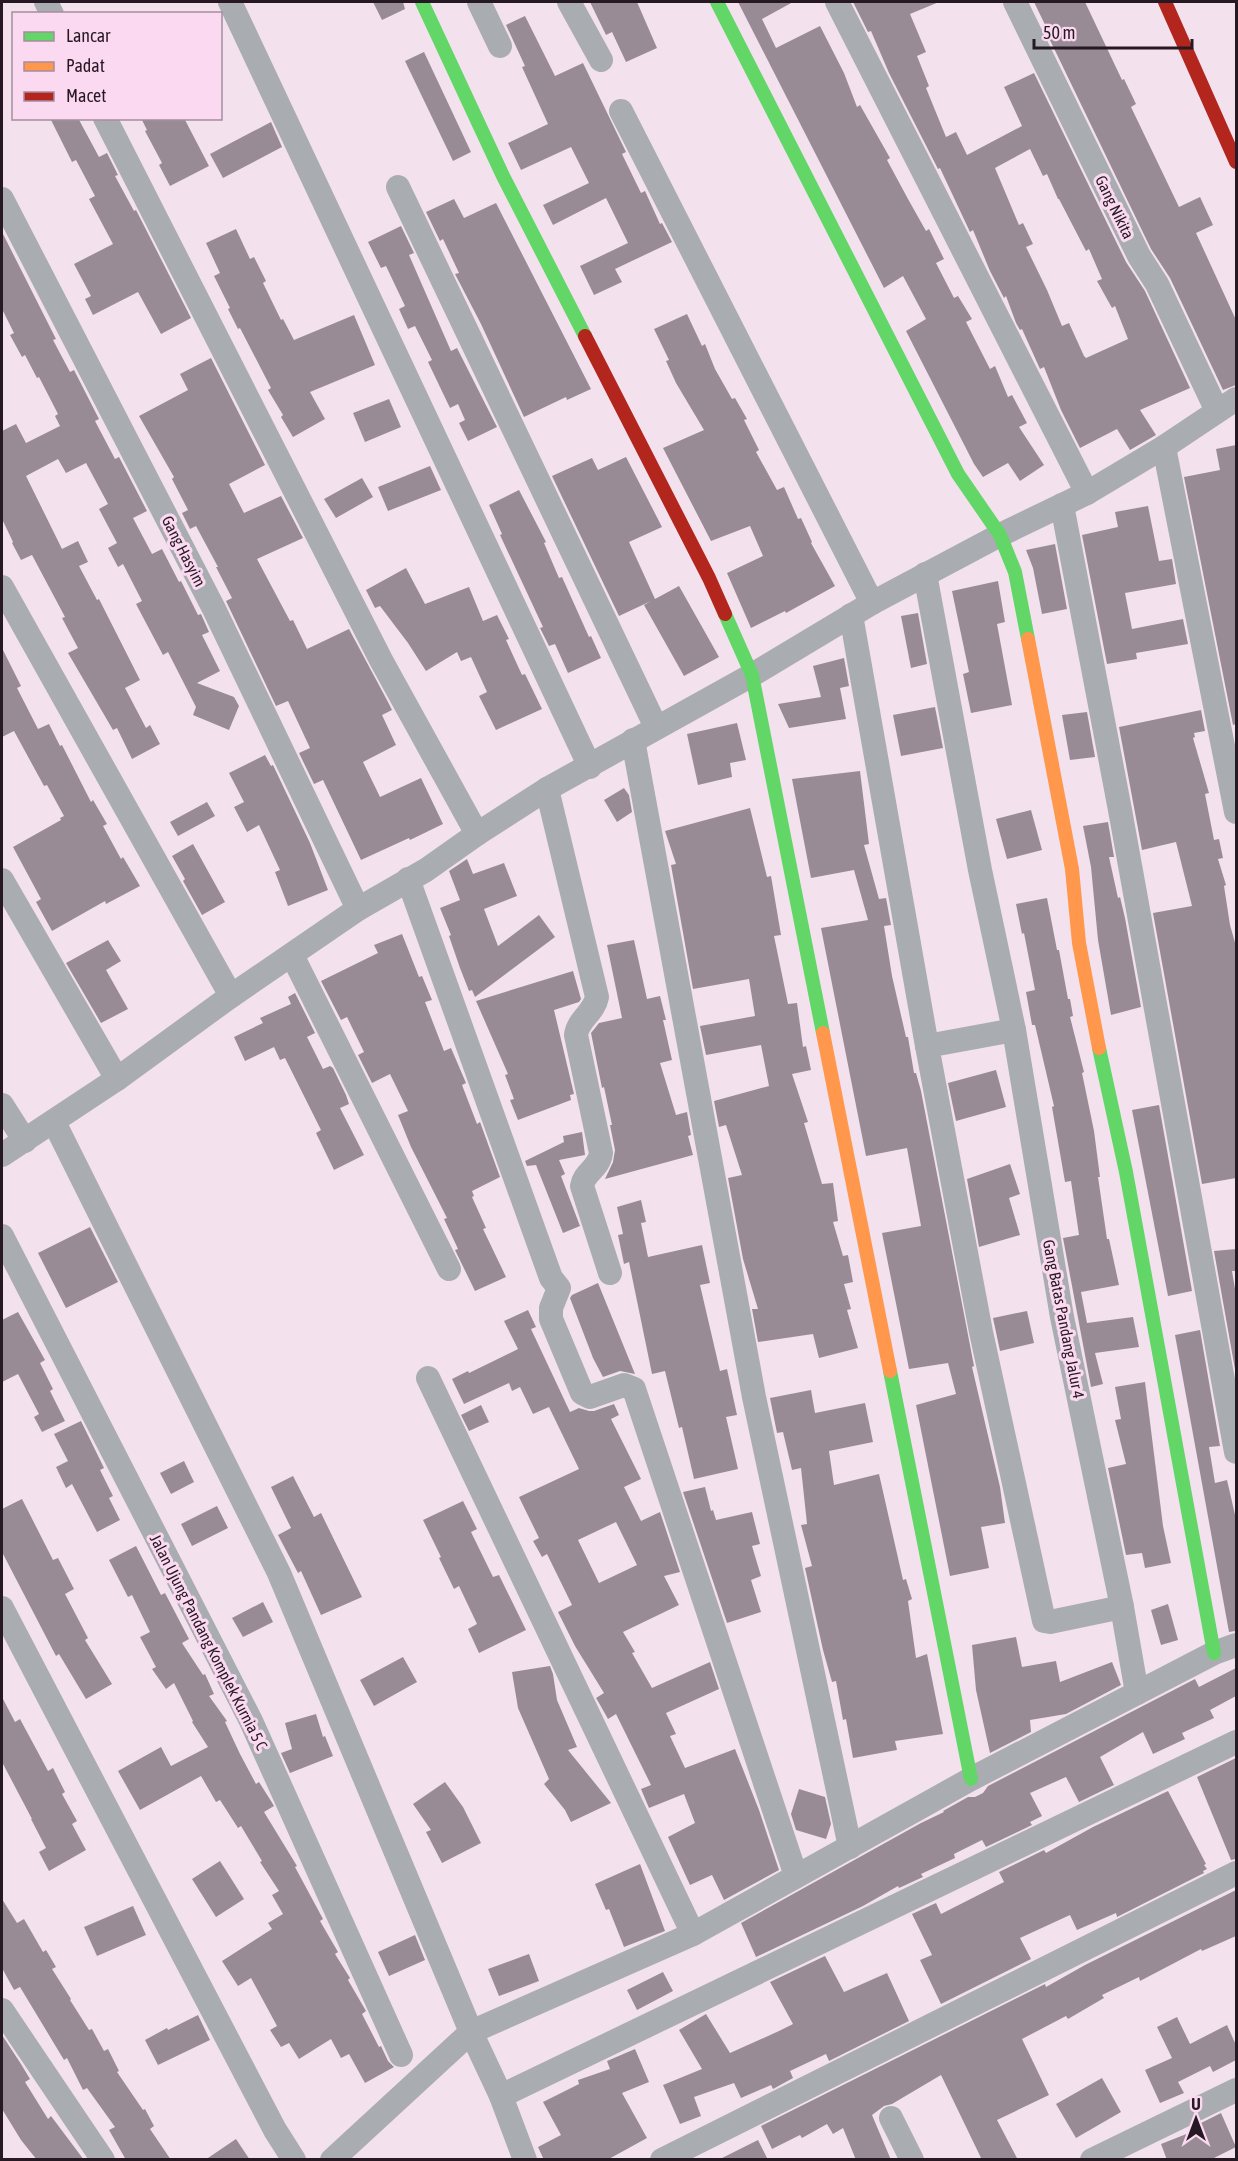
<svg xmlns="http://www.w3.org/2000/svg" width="1238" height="2161" font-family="'Asap Condensed',sans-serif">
<rect width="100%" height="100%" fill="#f3e2ee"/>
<g fill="#998b95" fill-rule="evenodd">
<path d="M373,2H403L405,9L382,20Z"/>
<path d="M590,2H637L657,48L626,62L612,32L606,35Z"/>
<path d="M738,2H793L762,19L776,48L820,26L844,73L857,107L860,105L890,158L887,160L908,199L926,231L929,229L944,259L936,263L954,298L958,296L972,319L966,322L990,369L995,366L1008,397L1012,395L1027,423L1019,427L1044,465L1020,481L1008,463L983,477L974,464L906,331L926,319L903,276L884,288Z"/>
<path d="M853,2H939L910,14L926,52L917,56L929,86L926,88L946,137L956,132L967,155L1022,126L1004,87L1034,73L1126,262L1145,291L1190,388L1140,410L1156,435L1130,450L1117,429L1080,448L1061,410L1044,367L1040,369L1022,329L1020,330L1016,323L1006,296L1004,298L990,271L973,230L970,232L940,168L938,169L889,73L871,31L868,32ZM1030,149L1043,176L1047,174L1058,199H1059L1086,251L1089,249L1102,279L1097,281L1112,308L1115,306L1128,339L1086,358L1084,356L1069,323L1062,326L1047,290L1026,247L1033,244L1023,223L1019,225L995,168Z"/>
<path d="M1034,2H1085L1122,80L1124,79L1136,104L1131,107L1179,207L1200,197L1213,225L1196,233L1236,320V385L1223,390L1170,278L1151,249L1048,36L1050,35Z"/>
<path d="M525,16L555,76L583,63L626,152L622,154L641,193L645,191L660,224L662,223L672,242L615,269L622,282L594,295L580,266L628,243L606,198L553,225L543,205L589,183L571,147L521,170L508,143L548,124L522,67L525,66L506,25Z"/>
<path d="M424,52L471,152L453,161L405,61Z"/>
<path d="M50,118H78L99,157L107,153L118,175L115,176L134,211L136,210L191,318L161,334L138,292L93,315L85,299L91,296L74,264L113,244L89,199L95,196L76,160L72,162Z"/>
<path d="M141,118H184L209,166L170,186L159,165L162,163L145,131L147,130Z"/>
<path d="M271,122L282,147L223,178L210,154Z"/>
<path d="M454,199L464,218L496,203L591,389L567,400L566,397L524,417L481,324L455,274L459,273L443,239L440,241L426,212Z"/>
<path d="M401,226L414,253L409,255L451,351L457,348L497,427L468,441L459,423L465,420L458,404L450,408L428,362L432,360L415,326L408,329L399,309L405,306L386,266L381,268L368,242Z"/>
<path d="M236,229L250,259L254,257L266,281L263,283L281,320L283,319L294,340L354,315L375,365L310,392L325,419L293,437L281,417L283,415L268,390L271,388L240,328L238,329L228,309L230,308L214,276L220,273L206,243Z"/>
<path d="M2,232L56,339L53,340L70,372L74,370L99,419L95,421L115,459L119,457L147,511L133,518L152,554L162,549L179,582L181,581L198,615L201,614L209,632L202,635L220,671L197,683L234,697L239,706L229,730L193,715L196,707L168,652L163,655L136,604L142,601L123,564L118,567L108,548L117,543L99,509L108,504L86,463L66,473L58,459L26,476L62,549L78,541L88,562L79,566L97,600L99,599L140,680L125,688L146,728L150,725L160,744L132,759L117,728L113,730L68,653L78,648L62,618L65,617L32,555L21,560L12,543L13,542L2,519V431L16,424L26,443L60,426L55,416L58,414L39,377L37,378L25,355L22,357L10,335L14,333L2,309Z"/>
<path d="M687,314L702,346L705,344L715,369L732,399L735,398L747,419L744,420L759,450L756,452L777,490L784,487L798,519L801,518L812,542L811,543L835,586L786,613L785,611L751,628L727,573L763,556L750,526L711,541L663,448L704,430L676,383L666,361L669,360L654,329Z"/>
<path d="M211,358L265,465L229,484L244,513L281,496L303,538L257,559L290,621L293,620L307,649L349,629L388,702L392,710L382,715L396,745L363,762L380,797L421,778L443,824L410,840L409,838L361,860L323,780L314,784L299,753L310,748L288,701L276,706L226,601L232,598L216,567H218L196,526L190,529L182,513L188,510L172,479L174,477L139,416L188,390L180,374Z"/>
<path d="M389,399L401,427L365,442L353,413Z"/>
<path d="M1236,445V724L1233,725L1184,477L1220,470L1216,449Z"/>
<path d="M626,457L662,527L629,542L655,599L679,586L719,657L684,676L644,605L651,601L619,616L552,476L592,458L598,470Z"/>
<path d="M430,466L441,490L388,511L378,487Z"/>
<path d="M362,478L373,497L336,518L324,499Z"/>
<path d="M519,490L546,542L544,543L559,578L562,577L589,637L591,636L601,658L568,673L555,644L549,646L540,628L543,627L500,535L502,534L489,505Z"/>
<path d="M1148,506L1159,561L1172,559L1176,584L1125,593L1132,629L1183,619L1188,644L1136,653L1137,659L1107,664L1082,535L1118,527L1115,512Z"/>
<path d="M1055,544L1067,609L1042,614L1033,568L1026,550Z"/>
<path d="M406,568L425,604L469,587L483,621L497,615L509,639L506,640L522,675L525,674L542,709L496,730L479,696L487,692L471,657L461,661L457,652L426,671L408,643L380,606L375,608L366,590Z"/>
<path d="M998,581L1005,622L997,624L1012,705L971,713L963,674L969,672L952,591Z"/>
<path d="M918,613L927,664L911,668L901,616Z"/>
<path d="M2,648L21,686L17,688L38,729L49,724L60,746L62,745L91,802L93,800L107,824L103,826L121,859L123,857L140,886L106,904L105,901L52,931L36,902L41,899L13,847L61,820L60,818L64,816L47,785L44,786L14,731L2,737Z"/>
<path d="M844,658L849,686L840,688L846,719L789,728L778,704L821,697L813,666Z"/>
<path d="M935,707L943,748L901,756L893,715Z"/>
<path d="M1201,710L1205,731L1194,733L1195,737L1193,738L1209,793L1205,794L1214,840L1219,839L1223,858L1218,859L1226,885L1224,886L1230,925L1236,946V1178L1202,1184L1153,913L1192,906L1176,842L1142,850L1119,727Z"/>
<path d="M1087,712L1095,757L1070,760L1062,715Z"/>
<path d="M737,723L746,760L730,763L732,777L698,785L687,734Z"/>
<path d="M265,755L271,766L273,765L310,843L328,890L288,906L275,872L280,870L259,825L247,832L234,807L244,802L229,773Z"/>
<path d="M860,771L869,844L864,845L879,899L886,898L891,925L884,926L892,976L906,1037H908L914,1073H916L921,1091L974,1366L972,1367L1000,1487L1005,1523L981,1527L989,1568L950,1576L916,1405L956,1394L948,1363L909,1369L882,1233L921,1226L907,1148L866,1156L821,928L868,920L854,870L811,878L792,779Z"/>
<path d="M624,788L629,795L632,812L617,822L604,800Z"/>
<path d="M207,802L215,816L178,836L170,822Z"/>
<path d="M750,808L767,877L771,876L781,935L774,936L788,1004L797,1003L803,1047L806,1046L811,1070L792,1074L808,1122L804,1123L822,1184L833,1183L838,1221L833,1222L843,1256L848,1255L853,1282L844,1284L851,1309L847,1310L858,1348L819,1358L813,1334L758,1342L752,1309H758L743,1259L728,1178L742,1175L726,1125L719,1127L714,1101L769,1086L761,1045L706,1055L700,1026L755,1016L749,979L693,989L671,865L676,864L665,831Z"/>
<path d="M1031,810L1042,850L1007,859L996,819Z"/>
<path d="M1108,822L1114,857H1109L1118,898L1120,897L1125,918L1141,1007L1111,1015L1098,940L1091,867L1083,826Z"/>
<path d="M193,844L225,902L202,915L183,881L185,879L172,856Z"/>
<path d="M467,859L473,874L504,863L517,896L484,909L498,946L539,915L555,937L475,997L472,990L469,991L460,968L449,936L451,935L440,908L460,900L449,871Z"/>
<path d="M1047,898L1057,950H1059L1068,999H1070L1073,1016L1070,1017L1084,1072L1082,1073L1094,1131L1100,1177H1098L1107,1239H1109L1119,1285L1081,1292L1087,1323L1133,1317L1139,1347L1095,1353L1103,1384L1091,1387L1063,1238L1079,1235L1071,1181L1065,1182L1052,1107L1054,1106L1035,1025H1032L1026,992L1035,990L1024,933L1022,934L1016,904Z"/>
<path d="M402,934L419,977L422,976L432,1000L425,1002L444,1051L451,1048L466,1083L462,1085L477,1124L480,1122L500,1177L472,1191L474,1196L472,1197L486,1228L483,1229L506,1277L475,1291L455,1250L458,1249L444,1219L447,1218L411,1147L398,1115L408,1111L390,1074L372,1083L358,1055L364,1052L347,1017L341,1020L321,981L378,953L374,945Z"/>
<path d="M108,940L121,961L106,970L128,1009L101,1023L66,963Z"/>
<path d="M634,940L647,999L660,996L666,1020H663L672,1060L660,1063L676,1115L687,1112L691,1135L688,1136L693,1155L605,1179L613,1162L615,1150L610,1125H612L604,1087L602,1088L591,1033L599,1023L622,1018L607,945Z"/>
<path d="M573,971L581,999L579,1002L554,1010L574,1094L570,1095L571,1100L518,1120L510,1100L514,1099L505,1075L508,1074L476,1001Z"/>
<path d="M295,993L315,1033L307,1037L323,1069L330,1066L333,1068L346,1095L349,1104L340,1108L364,1155L334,1170L316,1133L321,1130L285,1058L280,1060L274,1047L245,1061L234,1037L263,1023L260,1018L291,1004L288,997Z"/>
<path d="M996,1070L1006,1107L956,1121L948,1083Z"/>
<path d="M1159,1105L1192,1291L1168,1296L1132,1110Z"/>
<path d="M582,1132L585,1155L559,1160L565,1174L561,1176L580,1226L563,1233L536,1165L527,1166L525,1161L564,1142L563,1136Z"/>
<path d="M1010,1164L1020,1194L1009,1198L1020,1235L979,1247L967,1179Z"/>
<path d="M641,1200L646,1222L641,1223L648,1257L702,1245L710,1283L700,1285L720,1371L727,1369L737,1415L726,1417L738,1469L694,1479L682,1427L679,1428L665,1371L652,1374L629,1262L624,1264L618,1235L623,1234L617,1207Z"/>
<path d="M90,1227L118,1282L66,1308L38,1253Z"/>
<path d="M1236,1249V1271H1232L1236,1295V1375L1214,1251Z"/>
<path d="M598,1283L635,1374L620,1371L603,1377L593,1358L570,1298L572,1295Z"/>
<path d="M528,1310L536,1327L531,1329L570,1412L579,1408L589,1411H594L614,1404L619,1415L611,1419L641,1479L624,1487L641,1521L660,1512L680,1572L664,1576L679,1605L623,1632L635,1652L632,1653L652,1688L710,1662L719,1689L666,1713L676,1734L670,1736L685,1768L735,1749L759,1810L779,1870L724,1900L712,1875L690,1885L668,1837L695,1823L684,1794L649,1808L641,1789L651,1785L616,1714L608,1719L599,1703L596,1698L604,1693L575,1646L558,1612L572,1605L547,1554L542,1557L533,1541L539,1538L519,1497L579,1469L549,1407L533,1414L520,1387L512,1391L509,1383L464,1404L452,1379L468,1371L469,1373L518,1349L504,1321ZM616,1522L637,1565L599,1583L578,1540Z"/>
<path d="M1027,1311L1034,1343L1000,1351L993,1318Z"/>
<path d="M18,1312L45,1360L40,1363L53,1389L50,1391L65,1421L42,1432L34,1417L39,1414L18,1374L2,1382V1320Z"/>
<path d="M1200,1330L1220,1446L1209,1447L1215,1483L1227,1480L1236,1519V1628L1235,1631L1229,1632L1175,1335Z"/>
<path d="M1145,1382L1163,1526L1171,1563L1145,1568L1142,1553L1126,1555L1108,1468L1126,1464L1115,1420L1121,1419L1115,1387Z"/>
<path d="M811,1390L815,1413L865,1403L873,1442L829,1451L834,1485L879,1474L903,1580L906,1579L912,1599L908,1601L916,1658L927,1654L943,1734L895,1741L897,1750L853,1758L846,1719L843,1720L836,1681L832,1682L823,1650L805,1568L812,1566L801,1525L807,1524L801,1468L792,1470L783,1432L777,1433L770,1398Z"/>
<path d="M481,1405L489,1422L469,1431L461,1415Z"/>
<path d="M81,1421L104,1468L100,1470L113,1496L109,1498L120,1520L97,1532L72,1484L66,1488L56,1467L68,1461L54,1434Z"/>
<path d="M184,1461L194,1482L171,1494L160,1473Z"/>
<path d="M293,1476L314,1517L321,1513L362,1597L321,1615L301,1571L298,1573L278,1535L291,1528L271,1487Z"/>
<path d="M705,1487L711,1511L713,1510L716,1520L752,1512L760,1544L752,1546L761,1576L751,1580L761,1612L727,1623L683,1492Z"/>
<path d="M22,1499L53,1560L58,1558L74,1589L65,1594L88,1638L85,1640L112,1684L86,1699L59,1654L56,1656L2,1552V1509Z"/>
<path d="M463,1501L477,1529L471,1532L493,1577L499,1575L526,1630L479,1653L468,1629L477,1624L459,1586L454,1589L439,1558L441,1557L423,1520Z"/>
<path d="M217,1506L228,1528L192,1546L181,1524Z"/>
<path d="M136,1546L161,1595L165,1593L189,1639L182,1643L203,1675L205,1674L214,1694L209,1696L227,1721L225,1722L240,1754L256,1784L259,1782L271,1801L274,1806L264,1812L297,1866L295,1867L323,1919L320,1921L338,1952L335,1954L350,1978L348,1980L366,2011L362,2014L379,2047L381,2046L388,2061L394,2067L365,2083L349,2054L341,2058L331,2039L299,2059L289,2043L281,2047L270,2030L277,2026L251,1978L238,1986L222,1961L272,1929L268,1923L283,1914L272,1895L279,1891L260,1862L262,1861L241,1826L238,1828L220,1800L216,1802L201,1776L140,1810L118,1771L161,1747L171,1766L208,1747L192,1722L193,1721L174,1683L166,1689L152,1669L156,1667L140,1637L150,1632L132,1595L128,1597L109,1560Z"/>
<path d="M263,1602L273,1622L243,1637L232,1618Z"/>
<path d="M1168,1604L1178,1640L1161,1645L1151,1610Z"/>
<path d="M1016,1637L1022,1667L1056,1661L1060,1682L1112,1662L1121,1685L1066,1714L1030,1720L1031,1732L990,1753L976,1690L972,1645Z"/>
<path d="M403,1657L417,1682L374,1706L360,1680Z"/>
<path d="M550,1666L553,1674L557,1700L577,1747L568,1750L611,1803L571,1822L565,1810L544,1784L549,1779L518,1708L512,1672Z"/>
<path d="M1236,1668V1696L1210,1710L1214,1718L1182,1733L1185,1739L1153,1754L1143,1732L1100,1757L1114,1785L1079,1802L1066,1777L1030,1793L1042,1816L1030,1822L1032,1825L986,1847L982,1840L954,1854L955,1858L921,1874L923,1877L899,1888L898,1886L863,1906L756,1957L741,1923L921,1823L944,1812L943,1811L968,1797H975L983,1793L988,1786L1195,1679L1199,1687Z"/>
<path d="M2,1697L15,1722L20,1719L48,1771L53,1768L65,1792L62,1794L77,1821L72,1824L86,1850L49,1871L39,1852L46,1848L31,1819H32L2,1762Z"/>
<path d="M316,1714L323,1737L325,1736L333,1756L290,1773L281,1753L292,1749L285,1723Z"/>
<path d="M1236,1758V1859L1231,1860L1197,1777Z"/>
<path d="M445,1782L463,1807L481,1843L442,1863L426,1832L431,1830L413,1804Z"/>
<path d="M799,1789L825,1797L831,1824L826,1839L796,1830L791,1814Z"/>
<path d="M1168,1791L1206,1864L1204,1865L1207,1869L1203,1871L1204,1873L1117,1917L1116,1913L1077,1930L1070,1915L1020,1938L1031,1959L941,2004L920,1960L932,1955L912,1914L936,1903L941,1914L1004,1882L999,1872L1044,1850L1046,1853L1093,1827Z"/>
<path d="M220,1861L244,1899L216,1917L192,1879Z"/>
<path d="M640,1864L665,1931L624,1947L609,1909L606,1910L595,1884Z"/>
<path d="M1236,1890V1936L1202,1951L1201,1949L1140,1981L1139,1977L1102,1995L1104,1998L1068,2019L1066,2016L1022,2039L1049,2095L997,2120L1018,2160H982L941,2075L892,2104L884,2106L872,2115L891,2160H856L843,2128L833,2134L827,2124L802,2138L800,2135L772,2149L761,2126L1045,1984L1046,1987L1085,1965Z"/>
<path d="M2,1899L17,1923L24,1919L43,1952L46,1950L56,1967L52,1969L71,1999L70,2000L89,2030L92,2029L104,2051L108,2049L119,2071L117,2072L143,2110L145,2109L154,2126L150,2129L171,2160H126L109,2130L115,2127L87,2088L83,2090L67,2058L64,2060L20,1987L14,1990L2,1968Z"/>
<path d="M133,1906L146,1935L97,1956L84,1927Z"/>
<path d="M415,1935L425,1960L389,1976L378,1952Z"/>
<path d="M529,1954L539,1981L499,1996L488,1969Z"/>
<path d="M825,1956L844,1992L887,1973L909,2021L829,2061L826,2054L790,2071L793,2078L773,2089L771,2085L741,2098L734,2083L694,2097L701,2116L680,2124L663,2085L702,2069L679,2030L706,2014L730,2053L779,2031L793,2024L770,1982Z"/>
<path d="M663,1972L673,1991L637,2010L627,1990Z"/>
<path d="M198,2015L210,2040L158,2065L145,2040L167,2028L168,2030Z"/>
<path d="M1177,2017L1190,2044L1227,2025L1236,2045V2060L1213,2072L1210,2066L1178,2082L1184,2093L1160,2103L1145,2070L1172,2058L1157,2027Z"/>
<path d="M2,2035L21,2064L30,2079L25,2082L48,2119L51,2116L84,2160H37L21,2140L2,2109Z"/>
<path d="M635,2049L649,2082L622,2093L647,2138L607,2160H544L538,2147L561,2135L543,2102L579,2084L578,2080L610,2069L607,2061Z"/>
<path d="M1102,2078L1121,2112L1076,2138L1056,2104Z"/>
<path d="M1221,2113L1236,2147L1210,2160H1167L1161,2144L1194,2131L1193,2127Z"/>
<path d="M236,2139L250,2160H205Z"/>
<path d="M758,2140L768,2160H718Z"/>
</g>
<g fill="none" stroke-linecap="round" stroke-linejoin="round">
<g stroke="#a9adb2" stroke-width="24">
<path d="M46,2L52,14"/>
<path d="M230,2L590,767"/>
<path d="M479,2L500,46"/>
<path d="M569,2L601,60"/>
<path d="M837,2L1087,493"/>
<path d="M1015,2L1139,256L1157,284L1217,411"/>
<path d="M621,111L872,603"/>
<path d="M105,118L381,660L477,834"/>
<path d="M398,187L656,727"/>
<path d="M2,199L214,609L358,909"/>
<path d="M1164,447L1236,812"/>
<path d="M1062,505L1120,810L1236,1452"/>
<path d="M925,574L980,870L1014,1030L1062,1317L1122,1607L1137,1693"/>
<path d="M2,587L231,996"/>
<path d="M851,615L927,1046"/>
<path d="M633,740L754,1397L850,1847"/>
<path d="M547,789L597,997C594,1013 578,1019 576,1035L601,1153C599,1169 584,1172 582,1186L610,1273"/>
<path d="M408,879L551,1278L559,1288L551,1308V1319L582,1393L590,1397L624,1385L634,1389L796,1876"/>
<path d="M2,880L117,1079"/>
<path d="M292,955L449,1269"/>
<path d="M1014,1030L927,1046L981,1332L1044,1621L1050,1622L1122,1607"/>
<path d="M2,1105L25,1141"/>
<path d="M54,1122L279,1573L471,2032L501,2096L525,2160"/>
<path d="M2,1155L117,1079L231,996L358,909L426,870L477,834L547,789L752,675L872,603L1000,535L1087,493L1164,447L1236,399"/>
<path d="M2,1236L251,1721L401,2055"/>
<path d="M428,1378L693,1934"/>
<path d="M2,1608L275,2130L294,2160"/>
<path d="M2,2010L103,2160"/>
<path d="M501,2096L1236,1742"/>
<path d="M891,2118L912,2160"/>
<path d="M332,2160L471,2032L693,1934L971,1779L1214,1653L1236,1645"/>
<path d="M662,2160L1236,1873"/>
<path d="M1092,2160L1236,2090"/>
</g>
<g stroke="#63d668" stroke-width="14">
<path d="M422,2L503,176L585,336"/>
<path d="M717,2L958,474L1000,535L1015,572L1028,639"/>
<path d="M725,614L752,675L823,1033"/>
<path d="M1099,1048L1126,1172L1214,1653"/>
<path d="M890,1371L971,1779"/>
</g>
<g stroke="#ff974d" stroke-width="14">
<path d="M1028,639L1072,869L1079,943L1099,1048"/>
<path d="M823,1033L890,1371"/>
</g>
<g stroke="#b3261e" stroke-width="14">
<path d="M1165,2L1236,162"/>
<path d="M585,336L709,578L725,614"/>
</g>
</g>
<g text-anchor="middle" stroke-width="6" stroke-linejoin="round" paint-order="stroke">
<g font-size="16" fill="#271923" stroke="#fbdaf1">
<text transform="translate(1115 207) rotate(64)" y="6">Gang Nikita</text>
<text transform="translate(184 551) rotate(63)" y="6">Gang Hasyim</text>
<text transform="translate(1064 1319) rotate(79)" y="6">Gang Batas Pandang Jalur 4</text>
<text transform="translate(209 1642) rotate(63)" y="6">Jalan Ujung Pandang Komplek Kurnia 5 C</text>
</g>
</g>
<rect width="1238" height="2161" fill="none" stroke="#271923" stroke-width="6"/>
<rect x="12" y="12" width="210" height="108" fill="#fbdaf1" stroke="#a68d9f" stroke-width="1.5"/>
<rect x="24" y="32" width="30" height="9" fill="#63d668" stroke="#a68d9f" stroke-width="1.5"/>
<text x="66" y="42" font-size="18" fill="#271923">Lancar</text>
<rect x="24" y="62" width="30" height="9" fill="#ff974d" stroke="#a68d9f" stroke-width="1.5"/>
<text x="66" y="72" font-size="18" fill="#271923">Padat</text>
<rect x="24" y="92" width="30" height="9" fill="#b3261e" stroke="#a68d9f" stroke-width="1.5"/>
<text x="66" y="102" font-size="18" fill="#271923">Macet</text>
<g transform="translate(1196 2119)" stroke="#fbdaf1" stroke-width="4.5" paint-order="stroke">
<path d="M0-4.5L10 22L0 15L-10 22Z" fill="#271923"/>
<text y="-9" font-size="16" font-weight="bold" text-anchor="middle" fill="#271923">U</text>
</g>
<path d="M1034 39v9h158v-9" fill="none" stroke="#271923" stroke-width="3"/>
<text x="1043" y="39" font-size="18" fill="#271923" stroke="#fbdaf1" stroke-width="4.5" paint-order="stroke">50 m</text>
</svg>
